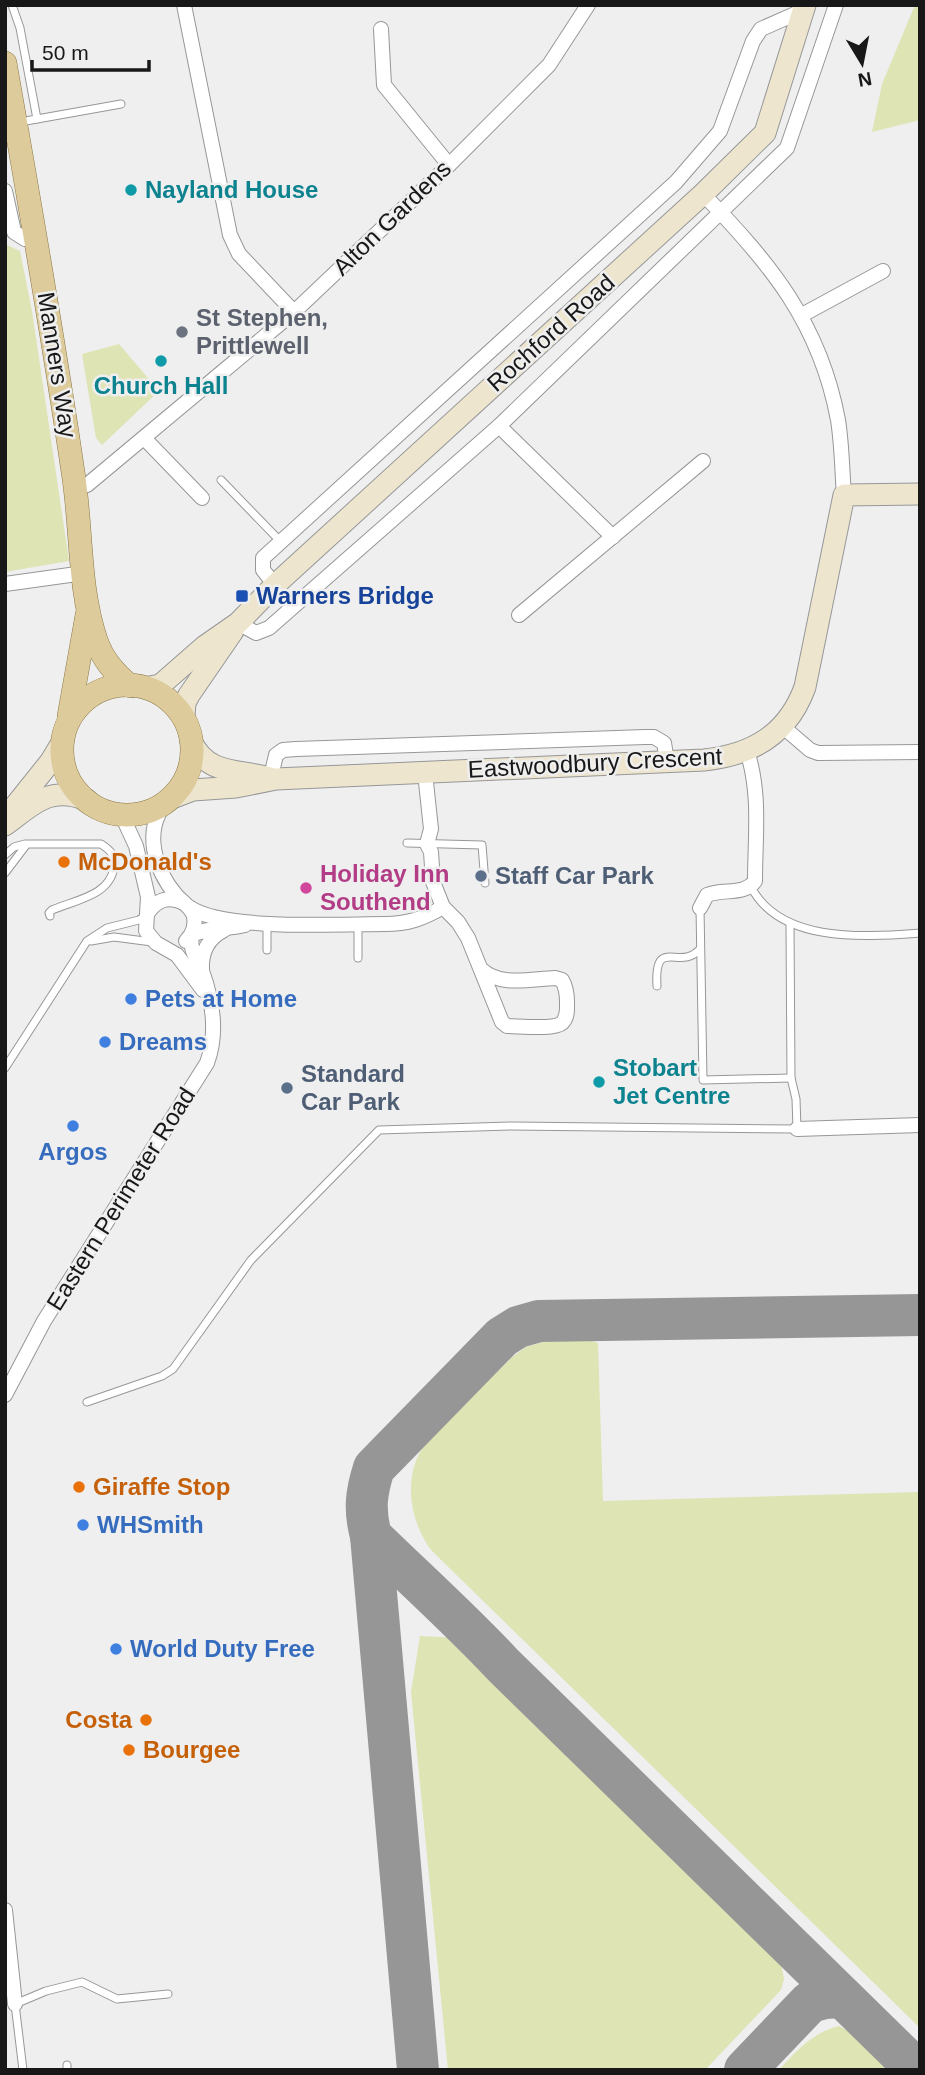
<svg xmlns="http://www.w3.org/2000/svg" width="925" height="2075" font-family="Helvetica,sans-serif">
<rect width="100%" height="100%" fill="#efeff0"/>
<g fill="#dee4b3">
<path d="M915,5H920V120L872,132L882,84Z"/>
<path d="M5,244L20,251L32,311L69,561L5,572Z"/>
<path d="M119,344L159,391L102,445L96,438L82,354Z"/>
<path d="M564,1336L580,1337L598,1343L603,1501L920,1492V2028L431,1550C409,1520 402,1474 426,1443C436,1431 450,1420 461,1408C478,1391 494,1375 511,1358L526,1347Z"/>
<path d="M420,1636L460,1638L779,1953L784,1979L781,1990L705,2070H448L411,1692Z"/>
<path d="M839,2026L853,2034L888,2070H779C797,2050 812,2033 839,2026Z"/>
</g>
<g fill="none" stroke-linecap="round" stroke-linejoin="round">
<g stroke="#969697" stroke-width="42">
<path d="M371,1536C415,1579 461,1620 503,1665L917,2070"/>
<path d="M418,2070L371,1536C364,1510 366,1493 374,1468L502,1337L518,1327L539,1321L920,1315"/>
<path d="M745,2070L810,2002L825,1998L841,1997"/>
</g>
<defs>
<g id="lane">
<path d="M12,5L20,28L37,119L20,122"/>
<path d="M37,119L121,104"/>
<path d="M221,480L281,542"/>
<path d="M407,843L482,845L485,883"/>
<path d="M5,855L14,847L25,844"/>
<path d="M5,873L27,844H101C110,850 116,855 114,867C110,896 75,900 52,910L49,913L50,916"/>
<path d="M750,885C779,944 864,937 920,933"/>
<path d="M700,908L703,1080L791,1078"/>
<path d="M267,924V950"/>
<path d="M91,941L114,937L152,942"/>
<path d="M358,958V925"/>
<path d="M657,986C654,935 680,972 700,949"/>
<path d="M5,1068L87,941L107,928L139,920L146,915"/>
<path d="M87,1402L162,1376L173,1369L251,1260L379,1130L511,1126L797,1129L796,1099L791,1078L790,925"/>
<path d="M23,2070L15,2004L46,1991L82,1982L117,1999L168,1994"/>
<path d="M67,2070V2065"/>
</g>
<g id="street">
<path d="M184,5L230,235L239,254L294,312"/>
<path d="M381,29L384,85L449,165"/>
<path d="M5,191L14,232L25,239L37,240"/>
<path d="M703,194C770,263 820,323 838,420C842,445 842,470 844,495"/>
<path d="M802,315L883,271"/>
<path d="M499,426L613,537"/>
<path d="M144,438L202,498"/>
<path d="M76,489L87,485L294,312L449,165L549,65L588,5"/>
<path d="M5,584L84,573"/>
<path d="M275,585L263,570V558L676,182L720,131L753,41L761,29L804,10"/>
<path d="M519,615L703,461"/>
<path d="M238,623L256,633L269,628L499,426L787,148L836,5"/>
<path d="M782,726L810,750L818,753L920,752"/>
<path d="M425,773L431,829L427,844L431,852L433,882L443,907L458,922L468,938L502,1022L507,1026C519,1026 554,1030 562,1023C568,1017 567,1009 567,1002C567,994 566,987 562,980L555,978C530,979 500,987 481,969"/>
<path d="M276,779L273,768L276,755L283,750L296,749L645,737H654L664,743L667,761"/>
<path d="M165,804C143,832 155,870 176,895C182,902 191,907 194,916C196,926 193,934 186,941"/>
<path d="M114,813L124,820L136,846L148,897L146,931L156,943L177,955L203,990"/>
<path d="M189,907C222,931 341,924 385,924C407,924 423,919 443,907"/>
<path d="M700,908L707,895C723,888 744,896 755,881C755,836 761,794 747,751"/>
<path d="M147,914C156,900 168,895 184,903"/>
<path d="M192,935C204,928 230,929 245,925"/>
<path d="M202,970C201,953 208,938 224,930"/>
<path d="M797,1129L920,1125"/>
<path d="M5,1395L44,1321L207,1063C218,1033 213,1001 202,971C197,958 189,950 192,935"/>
<path d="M5,1910L15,2004"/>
</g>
<g id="secondary">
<path d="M145,688L160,685L165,681L205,646L238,623L275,585L703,194L765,133L805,5"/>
<path d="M184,716L185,703L189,695L233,631"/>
<path d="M191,741C208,776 237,769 270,778"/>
<path d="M172,798L193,790L236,787L276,779L704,760C753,755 788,734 805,687L844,495L920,494"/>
<path d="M11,811L51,761L60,746"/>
<path d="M5,825C34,804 49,785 87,800"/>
</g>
<g id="primary">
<path d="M5,63C29,199 53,335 73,472C82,527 78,587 96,640C103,660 114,672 130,686"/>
<circle cx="127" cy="750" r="65"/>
<path d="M69,716L87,615"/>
</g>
</defs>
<use href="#lane" stroke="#969798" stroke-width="9"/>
<use href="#street" stroke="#969798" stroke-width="16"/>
<use href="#secondary" stroke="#969798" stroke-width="23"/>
<use href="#primary" stroke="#897643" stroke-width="24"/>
<use href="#lane" stroke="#fff" stroke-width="7"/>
<use href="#street" stroke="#fff" stroke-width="14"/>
<use href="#secondary" stroke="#eee5ce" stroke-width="21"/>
<use href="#primary" stroke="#ddcb9c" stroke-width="23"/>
</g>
<g fill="#0f9aa8" stroke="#efeff0" stroke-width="2.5">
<circle cx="131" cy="190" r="7"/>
<circle cx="161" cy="361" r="7"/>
<circle cx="599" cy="1082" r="7"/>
</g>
<circle fill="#6b7280" stroke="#efeff0" stroke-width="2.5" cx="182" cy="332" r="7"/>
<rect fill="#1a4fb4" stroke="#efeff0" stroke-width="2.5" x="235" y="589" width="14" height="14" rx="3.5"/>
<g fill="#e8710a" stroke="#efeff0" stroke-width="2.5">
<circle cx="64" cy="862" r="7"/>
<circle cx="79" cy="1487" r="7"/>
<circle cx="146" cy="1720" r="7"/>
<circle cx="129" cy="1750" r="7"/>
</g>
<g fill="#5c6f8a" stroke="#efeff0" stroke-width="2.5">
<circle cx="481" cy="876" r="7"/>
<circle cx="287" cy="1088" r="7"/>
</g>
<circle fill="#d1479c" stroke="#efeff0" stroke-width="2.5" cx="306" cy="888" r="7"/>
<g fill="#3f7fe0" stroke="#efeff0" stroke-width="2.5">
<circle cx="131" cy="999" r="7"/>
<circle cx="105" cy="1042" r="7"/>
<circle cx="73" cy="1126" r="7"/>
<circle cx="83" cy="1525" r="7"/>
<circle cx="116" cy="1649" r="7"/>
</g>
<g text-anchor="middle" stroke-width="5" stroke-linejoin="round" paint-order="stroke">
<g font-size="24" font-weight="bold" fill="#0d838f" stroke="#efeff0" text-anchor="start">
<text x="145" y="198">Nayland House</text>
<text x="161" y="394" text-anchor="middle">Church Hall</text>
<text x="613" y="1076">Stobart<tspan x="613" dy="28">Jet Centre</tspan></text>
</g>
<g font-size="24" fill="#181819" stroke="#efeff0">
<text transform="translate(392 218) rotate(-44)" y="8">Alton Gardens</text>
<text transform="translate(551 333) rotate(-42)" y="8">Rochford Road</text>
<text transform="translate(57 365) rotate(81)" y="8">Manners Way</text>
<text transform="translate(595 763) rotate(-3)" y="8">Eastwoodbury Crescent</text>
<text transform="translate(121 1199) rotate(-58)" y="8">Eastern Perimeter Road</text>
</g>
<g font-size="24" font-weight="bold" fill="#5b616d" stroke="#efeff0" text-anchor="start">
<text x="196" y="326">St Stephen,<tspan x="196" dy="28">Prittlewell</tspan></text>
</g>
<g font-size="24" font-weight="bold" fill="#164399" stroke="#efeff0" text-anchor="start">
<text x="256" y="604">Warners Bridge</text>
</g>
<g font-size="24" font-weight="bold" fill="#c56008" stroke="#efeff0" text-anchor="start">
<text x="78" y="870">McDonald's</text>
<text x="93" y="1495">Giraffe Stop</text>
<text x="132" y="1728" text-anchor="end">Costa</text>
<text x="143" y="1758">Bourgee</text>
</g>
<g font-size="24" font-weight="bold" fill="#b23c85" stroke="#efeff0" text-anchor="start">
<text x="320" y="882">Holiday Inn<tspan x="320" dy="28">Southend</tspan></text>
</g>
<g font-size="24" font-weight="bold" fill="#4e5e75" stroke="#efeff0" text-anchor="start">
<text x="495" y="884">Staff Car Park</text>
<text x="301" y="1082">Standard<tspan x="301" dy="28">Car Park</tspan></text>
</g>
<g font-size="24" font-weight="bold" fill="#366cbe" stroke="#efeff0" text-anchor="start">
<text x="145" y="1007">Pets at Home</text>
<text x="119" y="1050">Dreams</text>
<text x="73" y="1160" text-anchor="middle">Argos</text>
<text x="97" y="1533">WHSmith</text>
<text x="130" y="1657">World Duty Free</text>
</g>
</g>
<rect width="925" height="2075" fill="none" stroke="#181819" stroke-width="14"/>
<g transform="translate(862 63) rotate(170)" stroke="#efeff0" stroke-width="5" paint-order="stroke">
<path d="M0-5L12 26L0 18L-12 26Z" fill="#181819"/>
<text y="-10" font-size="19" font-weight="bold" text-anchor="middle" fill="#181819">N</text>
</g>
<path d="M32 60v10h117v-10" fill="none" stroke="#181819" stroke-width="3.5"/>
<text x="42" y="60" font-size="21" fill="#181819" stroke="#efeff0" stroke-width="5" paint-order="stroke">50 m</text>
</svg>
